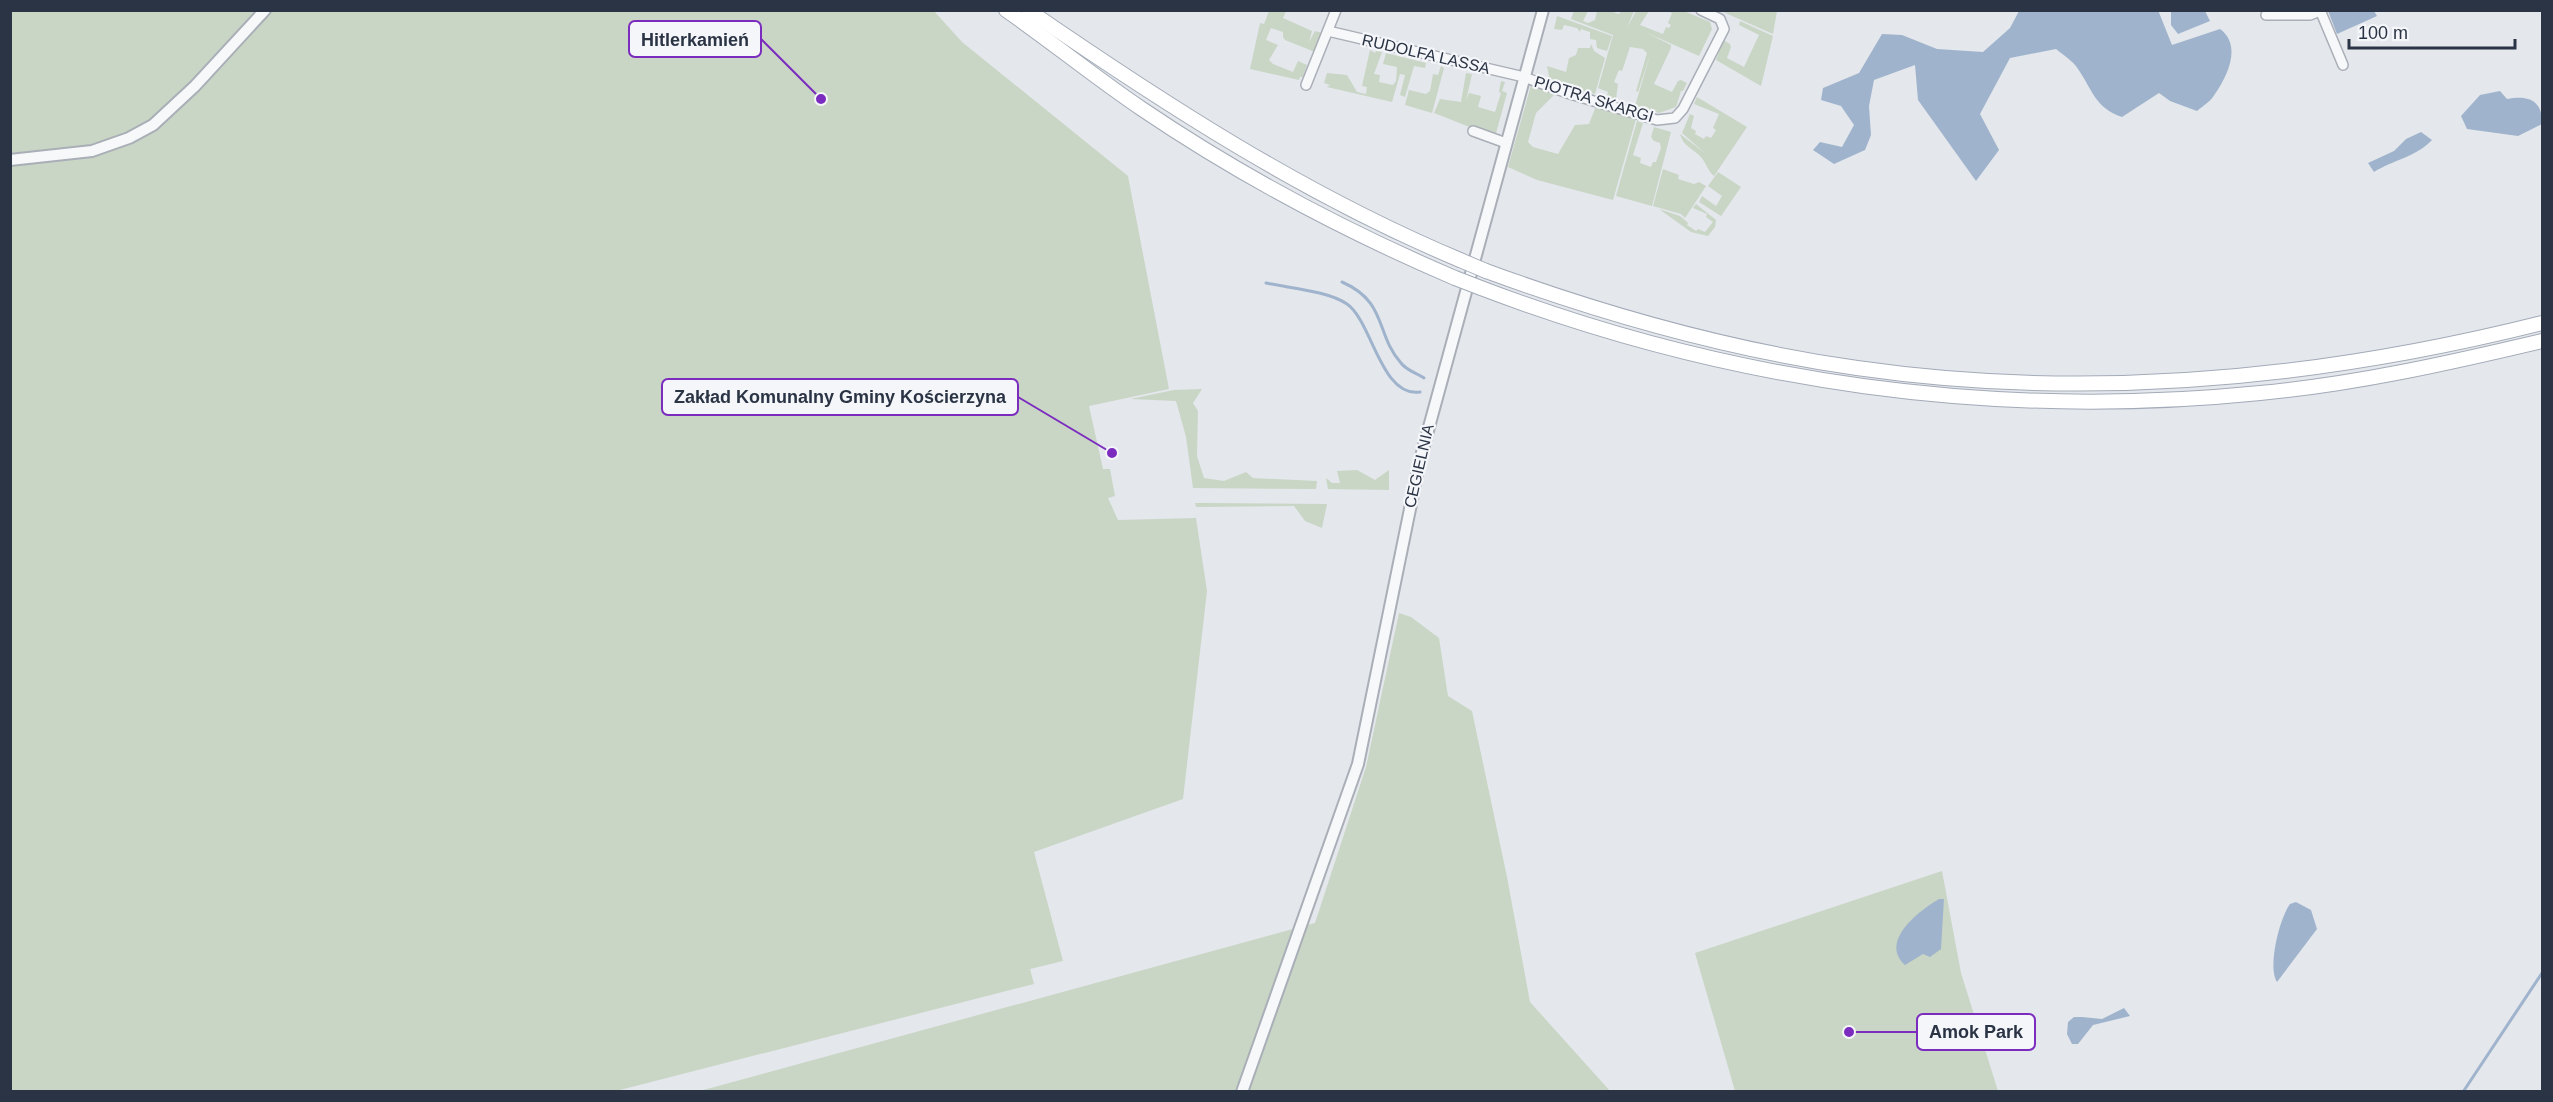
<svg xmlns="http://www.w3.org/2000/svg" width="2553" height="1102" viewBox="0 0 2553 1102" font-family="Arial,sans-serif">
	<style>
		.green { fill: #c9d6c5 }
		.water { fill: #9fb4cc }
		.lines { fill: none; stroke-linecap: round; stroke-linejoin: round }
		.stream { stroke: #9fb4cc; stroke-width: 3 }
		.minor-casing { stroke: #a9aeb7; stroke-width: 12 }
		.tertiary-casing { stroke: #a9aeb7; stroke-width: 14 }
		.primary-casing { stroke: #a3abb8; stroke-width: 16 }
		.minor { stroke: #f7f8fa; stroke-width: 9 }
		.tertiary { stroke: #f7f8fa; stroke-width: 10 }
		.primary { stroke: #fff; stroke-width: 14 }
		.primary-bridge-casing { stroke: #a3abb8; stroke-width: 16; stroke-linecap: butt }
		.primary-bridge { stroke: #fff; stroke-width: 14 }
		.labels { text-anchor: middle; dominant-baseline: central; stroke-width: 4.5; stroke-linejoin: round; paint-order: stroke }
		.street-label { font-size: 16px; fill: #2b3445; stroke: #f4f6f9 }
		.leader { fill: none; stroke: #7b2cbf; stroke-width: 2 }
		.callout-dot { fill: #7b2cbf; stroke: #f4f6f9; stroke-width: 2 }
		.callout { fill: #f4f6f9; stroke: #7b2cbf; stroke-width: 2 }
		.callout-label { font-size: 18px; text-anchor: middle; font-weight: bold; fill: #2b3445 }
	</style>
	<rect width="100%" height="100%" fill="#e4e7ec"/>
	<g class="green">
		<path d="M10 11H934L962 42 1128 176 1169 389 1089 406 1103 469H1110L1115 496 1108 498 1118 520 1196 518 1207 591 1183 799 1034 852 1063 961 1030 969 1034 984 616 1091H11Z"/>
		<path d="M1269 11H1286L1283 18 1312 31 1309 42 1315 31 1323 33 1315 52 1285 40 1283 37V32L1271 28 1266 40 1278 45 1269 60 1273 64 1293 72 1298 61 1307 65 1303 77H1300L1299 80 1250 69 1260 23 1264 24Z"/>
		<path d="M1574 11H1588L1583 21 1588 23 1595 20 1597 11H1611L1618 14 1623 11H1634L1627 28 1636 11H1649L1640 25 1663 34 1666 27 1669 28 1671 25 1668 23 1672 13 1668 11H1684L1710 22 1712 29 1699 56 1645 32 1671 45V48L1654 84 1672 92 1678 81 1681 80 1687 83 1683 91H1681L1676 107 1659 113 1635 106 1651 52 1638 92 1636 91 1647 53 1643 49 1630 47 1622 71 1619 70 1614 82 1618 84 1616 99 1607 96 1608 92 1598 88 1613 35 1571 19Z"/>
		<path d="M1721 11H1777L1773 34Z"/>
		<path d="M1557 16 1612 36 1607 51 1597 48 1596 40 1590 39V32L1581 29 1580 32 1577 28 1564 25 1562 30 1554 29Z"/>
		<path d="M1740 21 1773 36 1761 86 1716 60 1723 40 1730 44 1731 47 1727 58 1744 67 1759 35 1739 25Z"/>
		<path d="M1591 44 1594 51 1605 58 1595 94 1550 81 1547 66 1566 72 1569 58 1576 55 1578 48H1590Z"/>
		<path d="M1370 50 1375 53 1376 51 1382 52 1374 74 1380 75 1379 82 1393 85 1396 81 1397 67 1383 64 1386 53 1426 63 1425 68 1414 66 1405 97 1400 95 1405 75 1400 74 1392 102 1327 87 1330 85 1324 83 1327 73 1347 75 1357 92 1366 94 1367 87 1362 86Z"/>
		<path d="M1441 66 1444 68 1432 113 1405 105 1409 90 1426 94 1430 91 1433 74 1438 75Z"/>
		<path d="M1466 73 1472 74 1466 101 1469 93 1481 96 1478 107 1495 112 1501 93 1499 92 1501 81 1505 82 1502 91 1507 93 1495 137 1434 113 1440 99 1461 102Z"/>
		<path d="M1531 85 1556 93 1536 113 1528 142 1533 147 1558 154 1575 125 1589 124 1596 106 1636 119 1613 200 1537 180 1508 167Z"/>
		<path d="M1697 97 1747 127 1714 176C1707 170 1706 162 1700 156 1692 148 1683 146 1680 134L1705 153 1682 133 1690 114 1694 116 1691 128 1696 131 1695 134 1704 139 1706 136 1711 138 1716 130 1713 128 1719 114 1694 104Z"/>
		<path d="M1637 121 1643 123 1633 155 1641 158 1640 163 1651 167 1653 162H1656L1661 148 1660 143 1654 141 1651 137 1654 127 1671 132 1652 206 1616 196Z"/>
		<path d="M1663 169 1679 175 1678 179 1694 184 1699 182 1706 186 1685 218 1681 214 1653 206Z"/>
		<path d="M1718 172 1741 187 1721 216 1699 202 1702 196 1716 206 1722 196 1708 186Z"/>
		<path d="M1696 204 1716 220 1715 227 1708 236 1691 232 1659 209 1680 216 1688 223 1687 225 1696 231 1698 229 1705 232 1713 222 1706 217 1707 214 1693 208Z"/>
		<path d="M1202 389 1193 403 1198 411 1197 456 1204 478 1224 481 1246 472 1253 478 1317 481 1316 489 1193 488 1186 437 1176 401 1130 399 1174 390Z"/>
		<path d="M1357 470 1375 480 1389 470V490L1328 489 1326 478 1332 483H1340L1337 471Z"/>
		<path d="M1195 503H1203L1327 504 1322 528 1305 521 1294 506 1196 507Z"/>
		<path d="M1399 613 1411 617 1439 638 1448 696 1472 711 1507 877 1530 1002 1610 1091 696 1092 1315 923 1366 767Z"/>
		<path d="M1942 871 1961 973 1998 1091H1735L1695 953Z"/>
	</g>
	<g class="water">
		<path d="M2158 10 2172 45 2220 29C2242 45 2228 75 2215 94 2211 101 2203 106 2197 111L2170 101 2159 93 2122 117C2095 108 2092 89 2078 69 2073 61 2063 55 2056 49L2010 58 1980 114 1999 150 1976 181 1918 100 1915 65 1874 80 1869 106 1871 135 1865 150 1834 164 1813 150 1820 142 1842 147 1854 125 1841 106 1821 100 1823 88 1859 73 1882 34 1902 35 1937 49 1983 52 2010 28 2019 11Z"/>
		<path d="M2173 11H2205L2210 21 2178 34 2171 25V12Z"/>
		<path d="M2328 11H2374L2377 16 2337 34Z"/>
		<path d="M2500 91 2507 99C2528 95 2543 100 2542 124L2518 136 2467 129 2461 116 2480 95Z"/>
		<path d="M2421 132 2432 140C2416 157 2393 160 2374 172L2368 163 2394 151 2406 139Z"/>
		<path d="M1939 899H1944L1941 949 1930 957 1923 954 1905 965C1879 941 1919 911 1939 899Z"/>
		<path d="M2296 902 2311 910 2317 929 2277 982C2267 967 2280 917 2290 904Z"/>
		<path d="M2124 1008 2130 1016 2093 1025 2078 1044H2072L2067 1034 2068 1022 2074 1017H2082L2102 1019Z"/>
	</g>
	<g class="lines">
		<g class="stream">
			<path d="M1342 282C1388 302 1375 334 1401 363 1407 371 1417 373 1424 378"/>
			<path d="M1266 283C1289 288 1328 291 1347 304 1372 321 1381 398 1420 392"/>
			<path d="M2463 1092 2542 973"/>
		</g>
		<g class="minor-casing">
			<g id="minor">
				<path d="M2320 10 2343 65"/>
				<path d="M2266 15H2310L2320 11"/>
				<path d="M1328 31 1524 77 1567 93 1657 120 1675 118 1683 109 1724 29 1720 19 1701 10"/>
				<path d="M1306 85 1336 10"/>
				<path d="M1473 131 1506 143"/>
			</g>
		</g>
		<g class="tertiary-casing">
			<g id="tertiary">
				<path d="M10 160 92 151 129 138 153 125 195 86 265 10"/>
				<path d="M1242 1092 1358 764 1420 460 1543 10"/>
			</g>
		</g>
		<g class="primary-casing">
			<g id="primary">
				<path d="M1006 10C1052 42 1096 78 1142 109 1241 176 1345 231 1455 278"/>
				<path d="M1028 10C1166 105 1305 195 1460 260"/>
				<path d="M1486 271C1606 315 1730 350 1857 368 2086 401 2319 379 2542 323"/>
				<path d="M1481 288C1730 383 1995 420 2260 393 2356 384 2449 363 2542 341"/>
			</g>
		</g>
		<use href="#minor" class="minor"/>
		<use href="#tertiary" class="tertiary"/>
		<use href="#primary" class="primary"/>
		<g class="primary-bridge-casing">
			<g id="primary-bridge">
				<path d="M1460 260 1486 271"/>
				<path d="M1455 278 1481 288"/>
			</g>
		</g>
		<use href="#primary-bridge" class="primary-bridge"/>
	</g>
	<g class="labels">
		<g class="street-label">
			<text transform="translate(1426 54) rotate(13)">RUDOLFA LASSA</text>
			<text transform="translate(1594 99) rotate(17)">PIOTRA SKARGI</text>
			<text transform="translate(1419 466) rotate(-77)">CEGIELNIA</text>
		</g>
	</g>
	<path class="leader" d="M821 99L761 39M1112 453L1018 397M1849 1032L1917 1032"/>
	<g class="callout-dot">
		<circle cx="821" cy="99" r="6"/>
		<circle cx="1112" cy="453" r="6"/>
		<circle cx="1849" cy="1032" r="6"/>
	</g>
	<g class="callout">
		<rect x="629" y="21" width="132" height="36" rx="6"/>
		<rect x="662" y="379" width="356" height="36" rx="6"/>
		<rect x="1917" y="1014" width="118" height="36" rx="6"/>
	</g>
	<g class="callout-label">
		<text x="695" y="46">Hitlerkamień</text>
		<text x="840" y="403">Zakład Komunalny Gminy Kościerzyna</text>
		<text x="1976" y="1038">Amok Park</text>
	</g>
	<rect width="2553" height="1102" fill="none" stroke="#2b3445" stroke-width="24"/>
	<path d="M2349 39v9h166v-9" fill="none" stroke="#2b3445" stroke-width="3"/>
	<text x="2358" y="39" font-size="18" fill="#2b3445" stroke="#f4f6f9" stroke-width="4.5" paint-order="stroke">100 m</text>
</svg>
